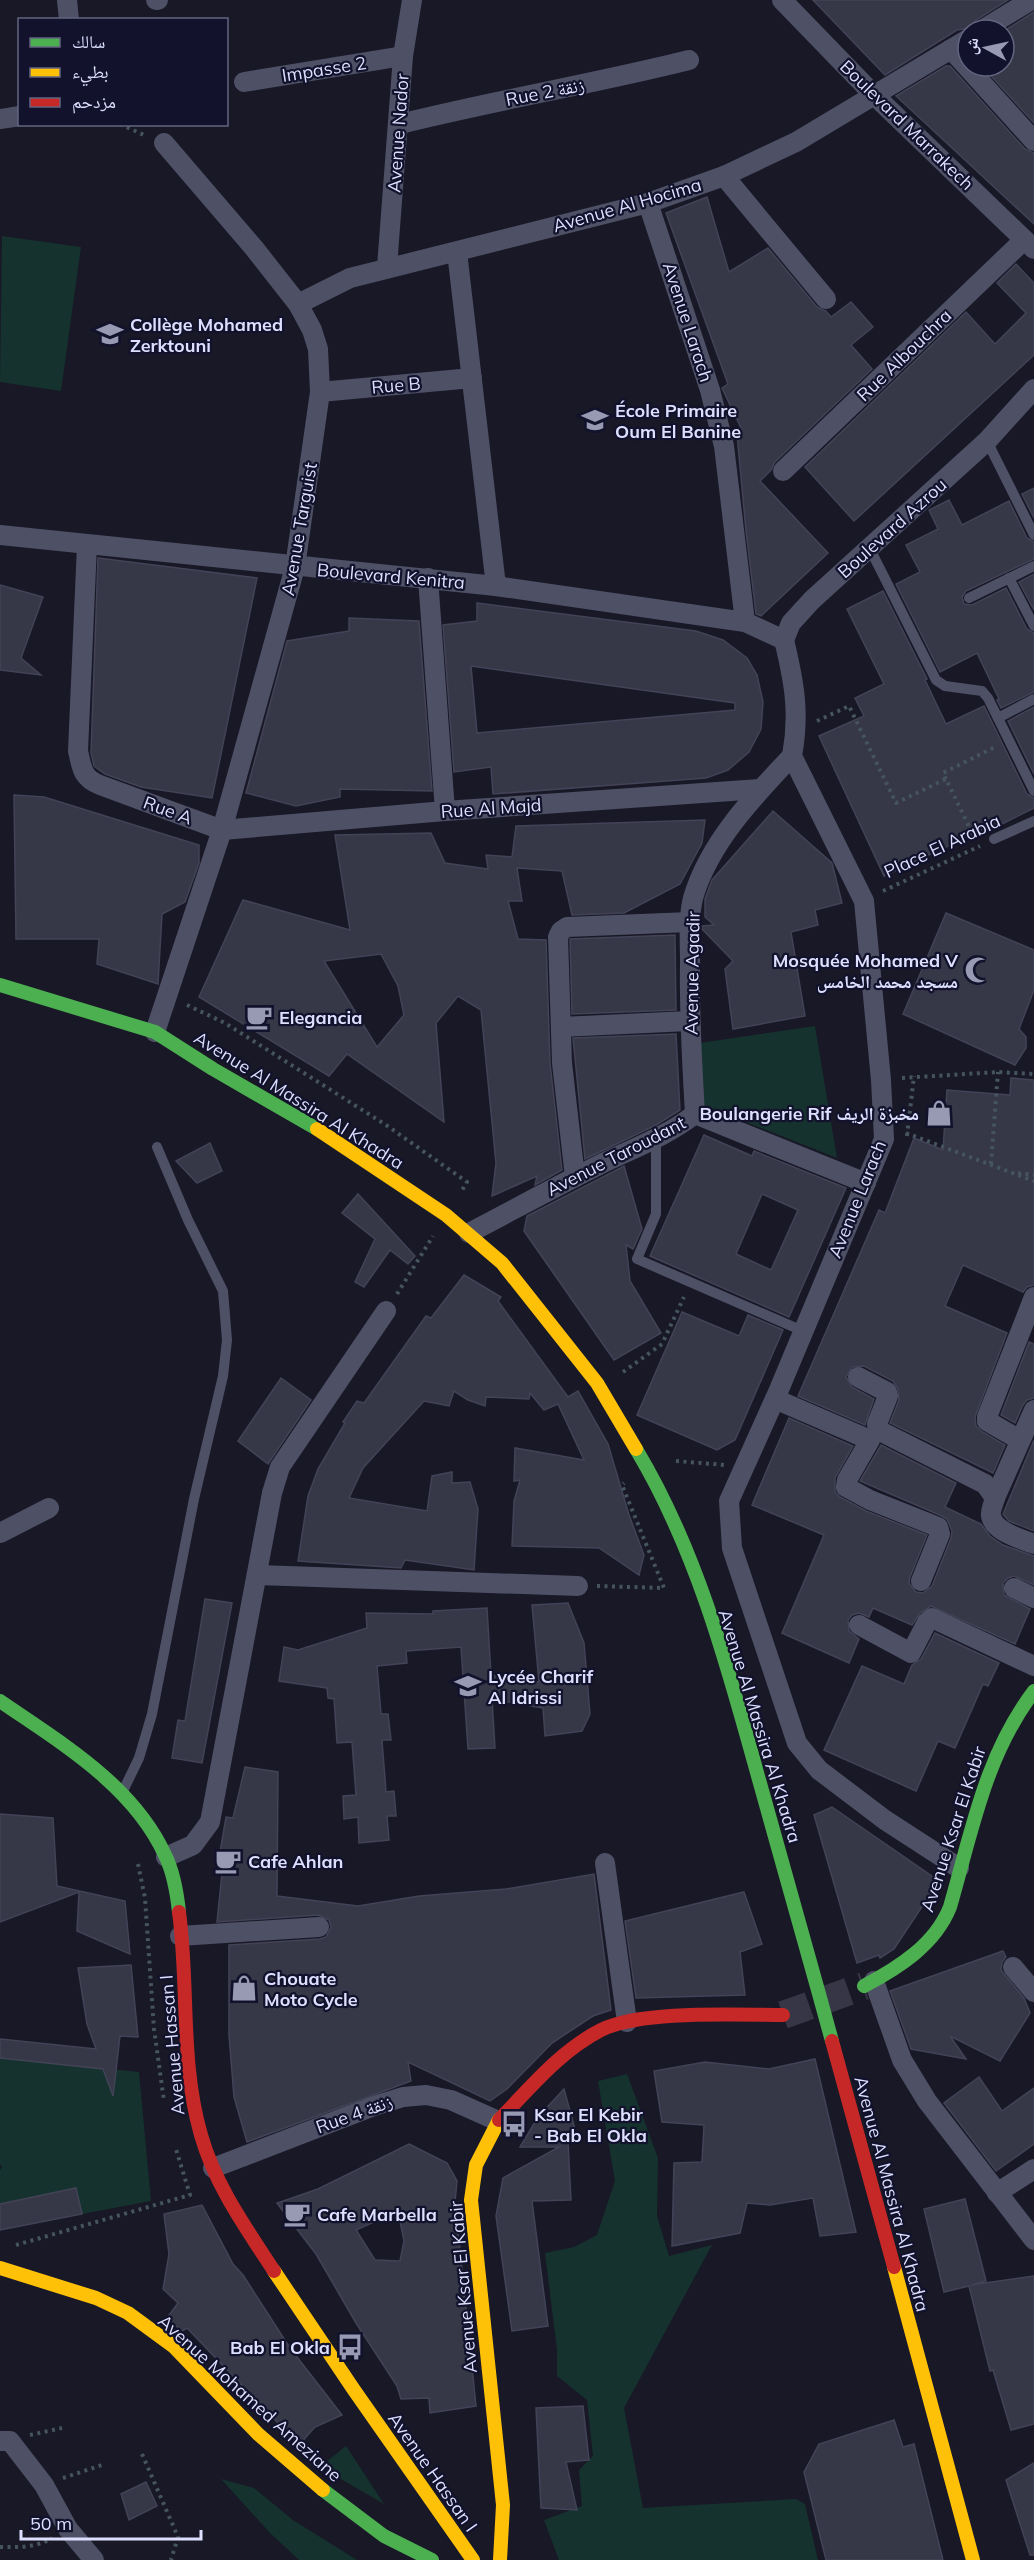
<svg xmlns="http://www.w3.org/2000/svg" width="1034" height="2560" viewBox="0 0 1034 2560" font-family="Mulish,'Noto Naskh Arabic',sans-serif">
	<style>
		.green { fill: #15322e }
		.building { fill: #363747; stroke: #434358; stroke-width: 1.5; fill-rule: evenodd }
		.lines { fill: none; stroke-linecap: round; stroke-linejoin: round }
		.secondary-tunnel { stroke: #363647; stroke-width: 28; stroke-dasharray: 28 14; stroke-linecap: butt }
		.path { stroke: #46545f; stroke-width: 4; stroke-dasharray: 3 4.5; stroke-linecap: butt }
		.lane { stroke: #4e5066; stroke-width: 10 }
		.street { stroke: #4e5066; stroke-width: 20 }
		.fast { stroke: #4caf50; stroke-width: 14 }
		.slow { stroke: #ffc107; stroke-width: 14 }
		.jam { stroke: #c62828; stroke-width: 14 }
		.labels { text-anchor: middle; dominant-baseline: central; stroke-width: 4.5; stroke-linejoin: round; paint-order: stroke }
		.street-label { font-size: 18px; fill: #dddfff; stroke: #12122c }
		.poi-label { font-size: 18px; font-weight: bold; fill: #dddfff; stroke: #12122c; text-anchor: start }
	</style>
	<rect width="100%" height="100%" fill="#181826"/>
	<g class="green">
		<path d="M2 236 81 247 61 391 0 382Z"/>
		<path d="M815 1026 837 1158 703 1105 700 1043Z"/>
		<path d="M0 2058 139 2072 151 2201 82 2214 76 2188 0 2204V2170L2 2167 0 2164Z"/>
		<path d="M627 2074 658 2158 657 2216 669 2256 712 2245 624 2408 643 2508 796 2499 805 2504 818 2560H559L544 2520 582 2506 579 2470 593 2456 587 2400 557 2376V2350L545 2253 574 2247 597 2235 615 2181 598 2081Z"/>
		<path d="M346 2446 384 2504 320 2467Z"/>
		<path d="M221 2479 254 2488 293 2520 357 2560H299L270 2533Z"/>
	</g>
	<g class="building">
		<path d="M813 0H1008L976 20 971 28 957 30 885 75Z"/>
		<path d="M1034 12V123L982 66H1004V31Z"/>
		<path d="M946 66H950L1025 149 1034 153V224L896 96Z"/>
		<path d="M707 197 729 272 768 248 817 307 826 311 831 317 851 302 873 327 851 345 872 369 775 462 771 470 760 481 828 553 761 616 756 614 746 531 737 434 742 430 722 388 728 384 666 213Z"/>
		<path d="M1016 264 1034 283V355L854 521 805 467 966 312 995 344 1026 313 997 283Z"/>
		<path d="M1034 488V518L1022 494Z"/>
		<path d="M949 500 962 525 1009 501 1027 538 1034 542V559L966 591 962 597 964 604 972 605 1006 588 1027 629 1034 633V692L1001 708 997 700 999 699 977 653 940 672 896 584 920 572 906 545 938 529 929 510Z"/>
		<path d="M98 558 257 578 212 798 141 787 105 774 94 766 91 753Z"/>
		<path d="M1034 574V610L1019 582Z"/>
		<path d="M0 585 43 597 21 658 41 675 0 670Z"/>
		<path d="M883 591 927 679 925 680 946 724 984 706 1027 794 1034 798V808L982 834 980 831 884 876 819 736 864 716 855 698 884 684 847 609Z"/>
		<path d="M477 603 696 631 723 640 747 658 757 675 763 702 761 729 749 752 728 770 706 778 493 794 491 767 454 772 443 625 477 621ZM471 666 735 703V710L477 733Z"/>
		<path d="M349 618 419 621 432 791 340 789V797L296 806 246 793 287 641 349 631Z"/>
		<path d="M1034 707V774L1008 721Z"/>
		<path d="M14 795 44 797 199 845V863L185 902 162 914 158 984 97 964 99 939H16Z"/>
		<path d="M773 811 832 863 842 903 815 910 818 925 791 932 805 1016 733 1029 725 969 733 961 702 929V926L714 925 705 917V899L712 880Z"/>
		<path d="M705 820 702 843 680 884 624 913 572 915 562 871 517 868 522 901H508L518 939 546 940 550 1063 562 1170 535 1185 537 1176 492 1196 496 1163 481 1010 458 996 436 1023 444 1122 347 1054 329 1076 199 997 243 900 350 930 335 835 431 833 445 863 488 869 486 855 512 857 516 826ZM381 954 398 986 404 1015 377 1047 324 961Z"/>
		<path d="M946 913 1034 950V990L1019 1029 1026 1037V1048L1015 1065 903 1014Z"/>
		<path d="M675 935 676 1010 572 1014 570 939Z"/>
		<path d="M676 1034 680 1110 656 1125 585 1159 573 1038Z"/>
		<path d="M1011 1078 1034 1080V1285L1027 1287 1023 1292 963 1265 945 1306 1007 1333 975 1417 976 1426 981 1431 1005 1445 993 1473 890 1423 899 1400 898 1389 893 1381 864 1366 852 1367 846 1377 852 1387 874 1399 865 1425 798 1396 879 1210 885 1213 914 1138 943 1150 947 1090 1010 1095Z"/>
		<path d="M704 1135 752 1156 754 1151 846 1188 789 1317 650 1256ZM762 1194 798 1210 771 1270 736 1254Z"/>
		<path d="M210 1143 222 1171 197 1183 176 1161Z"/>
		<path d="M624 1166 642 1229 633 1249 626 1245 630 1281 661 1333 614 1360 524 1231 527 1216Z"/>
		<path d="M358 1194 415 1256 408 1264 390 1250 364 1287 355 1282 375 1239 342 1213Z"/>
		<path d="M464 1275 501 1297 498 1301 568 1397 578 1391 608 1444 629 1515 644 1555 639 1575 599 1548 512 1546 514 1501 520 1480 514 1481 515 1448 584 1460 558 1404 544 1410 530 1393 529 1399 486 1397 485 1406 468 1400 454 1391 449 1406 424 1401 363 1468 349 1498 427 1511 432 1476 452 1472V1483L470 1482 478 1509 474 1570 405 1560 401 1568 298 1561 308 1496 318 1469 345 1423 343 1422 357 1401 364 1403 426 1316 431 1318Z"/>
		<path d="M682 1312 739 1336 748 1315 783 1330 735 1440 717 1450 637 1415Z"/>
		<path d="M1029 1342 1034 1344V1398L1027 1400 1023 1405 1015 1423 1001 1415Z"/>
		<path d="M281 1378 311 1400 268 1464 238 1441Z"/>
		<path d="M789 1418 853 1446 835 1478V1492L840 1497 866 1511 927 1535 910 1577 909 1583 916 1592 923 1593 932 1586 951 1538 952 1531 947 1519 942 1516 860 1481 881 1445 956 1483 945 1507 981 1524 990 1536 1003 1545 1034 1556V1585L1014 1576 1008 1578 1003 1583 1004 1595 1030 1609 1015 1644 931 1606 920 1613 912 1625 873 1608 869 1617 859 1613 852 1615 848 1620 849 1631 859 1639 849 1663 782 1633 824 1535 752 1505Z"/>
		<path d="M1034 1440V1531L1009 1521 1003 1514Z"/>
		<path d="M205 1599 232 1603 202 1763 172 1758 178 1720 185 1721Z"/>
		<path d="M568 1603 584 1643 590 1714 582 1731 545 1736 543 1708 492 1699 495 1748 468 1749 461 1647 406 1651 407 1663 377 1666 381 1714H388L391 1740H382L386 1792 394 1791 396 1816H387L389 1840 359 1843 358 1817 344 1819 343 1796 356 1795 352 1742 337 1743 334 1699 328 1698 327 1688 279 1681 284 1647 298 1650 367 1628 366 1613 433 1614V1611L487 1608 491 1675 539 1682 532 1605Z"/>
		<path d="M935 1633 999 1663 988 1686 983 1684 955 1748 938 1741 916 1791 824 1750 862 1666 904 1684 912 1665 921 1659Z"/>
		<path d="M245 1767 278 1772 277 1896 358 1906 419 1896 506 1889 594 1874 611 2010 593 2016 552 2043 507 2089 490 2101 408 2062 411 2081 247 2142 234 2097 229 2035V1945L320 1939 326 1937 331 1927 329 1920 318 1915 217 1922 223 1864H218L226 1817 233 1818Z"/>
		<path d="M832 1807 939 1881 894 1949 880 1958 879 1955 857 1963 814 1815Z"/>
		<path d="M0 1814 53 1818 57 1886 125 1901 130 1954 77 1931 79 1892 0 1922Z"/>
		<path d="M744 1892 762 1944 740 1952 745 1995 636 1998 625 1921Z"/>
		<path d="M1003 1951 1006 1957 1002 1962 1001 1970 1024 1998 1030 2013 1000 2061 950 2036 966 2059 911 2049 890 1991Z"/>
		<path d="M131 1965 138 2037 120 2036 113 2096 103 2069 0 2058V2039L96 2049 87 2024 78 1968Z"/>
		<path d="M815 2059 856 2232 820 2236 813 2198 770 2205 747 2203 740 2233 672 2246 674 2163 702 2162 704 2125 662 2122 654 2071 705 2062 769 2069Z"/>
		<path d="M979 2077 1002 2111 1034 2088V2144L996 2171 944 2103Z"/>
		<path d="M564 2089 578 2140 568 2142 571 2200 532 2201 548 2326 512 2331 496 2216 503 2178 559 2147H520L538 2117Z"/>
		<path d="M409 2144 447 2163 457 2181 455 2202 476 2406 430 2413 429 2398 401 2399 397 2386 356 2323 316 2254 277 2203 318 2189ZM398 2211 404 2241 400 2261 375 2260 356 2230Z"/>
		<path d="M76 2188 82 2214 0 2230V2204Z"/>
		<path d="M965 2199 986 2281 971 2285 1034 2276V2424L1011 2430 993 2370 990 2371 969 2286 944 2292 924 2209Z"/>
		<path d="M202 2205 233 2264 243 2275 290 2348 342 2415 315 2427 299 2445 187 2328 182 2331 167 2318 178 2303 163 2289 169 2254 164 2214Z"/>
		<path d="M583 2406 589 2460 566 2462 577 2510 541 2508 536 2408Z"/>
		<path d="M894 2420 903 2447 914 2444 943 2560H826L804 2472 819 2444Z"/>
		<path d="M1034 2463V2555H1030L1006 2480Z"/>
		<path d="M146 2482 157 2506 129 2520 121 2494Z"/>
	</g>
	<g class="lines">
		<path class="secondary-tunnel" d="M783 2015 864 1986"/>
		<g class="path">
			<path d="M120 124 146 136"/>
			<path d="M817 721 849 706 896 803 946 779 977 843"/>
			<path d="M946 779 943 773 995 747"/>
			<path d="M883 891 980 846"/>
			<path d="M187 1005 225 1023 386 1125 467 1182 461 1192"/>
			<path d="M902 1078 998 1072 1034 1074"/>
			<path d="M906 1133 1034 1181"/>
			<path d="M907 1136 914 1076"/>
			<path d="M991 1164 998 1072"/>
			<path d="M1018 1173 1034 1175"/>
			<path d="M397 1294 433 1236"/>
			<path d="M623 1372 662 1344 684 1297"/>
			<path d="M676 1461 724 1465"/>
			<path d="M597 1586 664 1588 622 1485 624 1483"/>
			<path d="M138 1864 145 1898 154 2029 164 2101"/>
			<path d="M16 2245 190 2195 175 2146"/>
			<path d="M30 2435 62 2428"/>
			<path d="M142 2454 178 2537 171 2560"/>
			<path d="M63 2478 102 2465"/>
			<path d="M0 2547C18 2547 36 2548 52 2538"/>
		</g>
		<g class="lane">
			<path d="M987 441 1034 535"/>
			<path d="M870 549 936 680 945 686 982 691 988 698 1034 791"/>
			<path d="M1009 578 1034 626"/>
			<path d="M969 598 1034 566"/>
			<path d="M998 718 1034 699"/>
			<path d="M994 839 1034 821"/>
			<path d="M656 1139V1214L637 1259 803 1331"/>
			<path d="M122 1793 139 1758 152 1714 194 1499 223 1376 227 1340 223 1291 188 1220 157 1147"/>
		</g>
		<g class="street">
			<path d="M67 0 69 20"/>
			<path d="M156 0H158"/>
			<path d="M782 0 873 94 1034 249"/>
			<path d="M982 30 1031 0"/>
			<path d="M951 49 1034 141"/>
			<path d="M244 82 403 56"/>
			<path d="M0 119 20 116"/>
			<path d="M400 124C496 100 593 84 689 60"/>
			<path d="M724 176 826 299"/>
			<path d="M648 203 710 390 724 446 745 622"/>
			<path d="M457 252 496 586"/>
			<path d="M387 267 403 56 412 0"/>
			<path d="M298 304 350 278 648 203 724 176 796 142 968 39"/>
			<path d="M320 392 472 378"/>
			<path d="M783 471 1024 240"/>
			<path d="M0 535 496 586 745 622 784 640 791 623 812 600 987 441 1034 389"/>
			<path d="M87 545 78 751C82 768 82 778 100 785L222 830 445 811 760 789"/>
			<path d="M428 578 445 811"/>
			<path d="M784 640C794 681 800 713 792 756L864 901 881 1080 884 1139 778 1392 729 1501 732 1548 797 1743 819 1770 885 1820 959 1868"/>
			<path d="M561 1027 689 1021"/>
			<path d="M155 1032 222 830 295 567 320 392 318 349 312 330 298 304 254 248 164 143"/>
			<path d="M695 1114C692 1063 689 1013 690 962 690 942 688 918 693 898 709 843 753 797 792 756"/>
			<path d="M575 1177 562 1063 558 937 561 931 567 927 690 922"/>
			<path d="M469 1233C513 1210 557 1186 601 1164 634 1148 667 1136 695 1114L866 1183"/>
			<path d="M858 1377 887 1392 888 1396 877 1424 878 1430 985 1484 995 1498C994 1503 990 1510 991 1516 994 1532 1021 1539 1034 1544"/>
			<path d="M775 1399 870 1440 847 1480 846 1487 870 1500 938 1527 940 1534 921 1581"/>
			<path d="M1020 1440 987 1421V1417L1034 1297"/>
			<path d="M995 1498 1034 1410"/>
			<path d="M0 1533 49 1508"/>
			<path d="M258 1575 578 1586"/>
			<path d="M1014 1588 1034 1598"/>
			<path d="M859 1625 911 1653 927 1622 932 1618 1034 1666"/>
			<path d="M166 1857 193 1845 210 1822 272 1493 280 1467 386 1311"/>
			<path d="M605 1863 627 2022"/>
			<path d="M180 1936 319 1927"/>
			<path d="M1013 1967 1034 1992"/>
			<path d="M874 1981 902 2060 927 2101 1034 2240"/>
			<path d="M213 2168 374 2106 403 2097 426 2095 451 2100 498 2121"/>
			<path d="M997 2193 1034 2169"/>
			<path d="M0 2441H10L44 2485 68 2529 94 2560"/>
		</g>
		<g class="fast">
			<path d="M0 985 155 1032 213 1069 317 1129"/>
			<path d="M636 1449C695 1547 726 1660 756 1769 781 1859 807 1950 832 2041"/>
			<path d="M0 1701C61 1743 133 1785 165 1855 174 1873 177 1893 179 1912"/>
			<path d="M864 1986C898 1968 935 1945 950 1907 972 1831 985 1756 1034 1691"/>
			<path d="M323 2490 384 2536 432 2560"/>
		</g>
		<g class="slow">
			<path d="M317 1129 446 1215 502 1263 597 1383 636 1449"/>
			<path d="M499 2120 476 2165 471 2200 503 2505 500 2560"/>
			<path d="M894 2267 973 2560"/>
			<path d="M0 2268 96 2298 128 2313 173 2346 258 2434 323 2490"/>
			<path d="M274 2271 354 2390 473 2560"/>
		</g>
		<g class="jam">
			<path d="M179 1912C189 1986 180 2063 201 2135 215 2185 246 2228 274 2271"/>
			<path d="M832 2041 894 2267"/>
			<path d="M499 2120C530 2088 560 2051 601 2030 641 2010 736 2015 783 2015"/>
		</g>
	</g>
	<defs>
		<g id="school-bare" transform="scale(2.07)"><path d="M0-5L7-2L0 1L-7-2ZM-4 1L0 2.5L4 1V4Q0 6-4 4Z" fill="#9899b3" stroke="#12122c" stroke-width="2.5" paint-order="stroke"/></g>
		<g id="mosque-bare" transform="scale(2.07)"><path d="M3.5-4.9A6 6 0 1 0 3.5 4.9A5 5 0 1 1 3.5-4.9Z" fill="#9899b3" stroke="#12122c" stroke-width="2.5" paint-order="stroke"/></g>
		<g id="cafe-bare" transform="scale(2.07)"><path d="M-5.5-4.5H6V0H3Q3 3.5 0 3.5H-2.5Q-5.5 3.5-5.5 0ZM3-3.2v2h1.7v-2ZM-6 4.5H4V6H-6Z" fill="#9899b3" stroke="#12122c" stroke-width="2.5" paint-order="stroke"/></g>
		<g id="shop-bare" transform="scale(2.07)"><path d="M-5-2.5h2.3a2.7 3.5 0 0 1 5.4 0H5L5.5 6h-11ZM-1.5-2.5h3a1.5 2.3 0 0 0-3 0Z" fill="#9899b3" stroke="#12122c" stroke-width="2.5" paint-order="stroke"/></g>
		<g id="bus-bare" transform="scale(2.07)"><path d="M-5-6H5V4H4V6H2V4H-2V6H-4V4H-5ZM-3.5-4V0h7V-4ZM-3.5 1.2v1.5H-2V1.2ZM2 1.2v1.5H3.5V1.2Z" fill="#9899b3" stroke="#12122c" stroke-width="2.5" paint-order="stroke"/></g>
	</defs>
	<g fill-rule="evenodd">
		<use href="#school-bare" x="110" y="334"/>
		<use href="#school-bare" x="595" y="420"/>
		<use href="#mosque-bare" x="978" y="970"/>
		<use href="#cafe-bare" x="259" y="1017"/>
		<use href="#shop-bare" x="939" y="1113"/>
		<use href="#school-bare" x="468" y="1686"/>
		<use href="#cafe-bare" x="228" y="1861"/>
		<use href="#shop-bare" x="244" y="1988"/>
		<use href="#bus-bare" x="514" y="2124"/>
		<use href="#cafe-bare" x="297" y="2214"/>
		<use href="#bus-bare" x="350" y="2347"/>
	</g>
	<g class="labels">
		<g class="street-label">
			<text transform="translate(324 69) rotate(-9)">Impasse 2</text>
			<text transform="translate(545 92) rotate(-11)">Rue 2 زنقة</text>
			<text transform="translate(907 125) rotate(44)">Boulevard Marrakech</text>
			<text transform="translate(398 133) rotate(-86)">Avenue Nador</text>
			<text transform="translate(627 205) rotate(-16)">Avenue Al Hocima</text>
			<text transform="translate(688 322) rotate(72)">Avenue Larach</text>
			<text transform="translate(904 355) rotate(-44)">Rue Albouchra</text>
			<text transform="translate(396 385) rotate(-5)">Rue B</text>
			<text transform="translate(892 528) rotate(-42)">Boulevard Azrou</text>
			<text transform="translate(299 529) rotate(-80)">Avenue Targuist</text>
			<text transform="translate(391 576) rotate(5)">Boulevard Kenitra</text>
			<text transform="translate(491 808) rotate(-4)">Rue Al Majd</text>
			<text transform="translate(168 810) rotate(20)">Rue A</text>
			<text transform="translate(942 846) rotate(-25)">Place El Arabia</text>
			<text transform="translate(692 973) rotate(-89)">Avenue Agadir</text>
			<text transform="translate(299 1100) rotate(32)">Avenue Al Massira Al Khadra</text>
			<text transform="translate(616 1156) rotate(-27)">Avenue Taroudant</text>
			<text transform="translate(857 1199) rotate(-68)">Avenue Larach</text>
			<text transform="translate(760 1726) rotate(73)">Avenue Al Massira Al Khadra</text>
			<text transform="translate(953 1829) rotate(-72)">Avenue Ksar El Kabir</text>
			<text transform="translate(172 2045) rotate(-95)">Avenue Hassan I</text>
			<text transform="translate(354 2114) rotate(-20)">Rue 4 زنقة</text>
			<text transform="translate(892 2194) rotate(75)">Avenue Al Massira Al Khadra</text>
			<text transform="translate(463 2287) rotate(-95)">Avenue Ksar El Kabir</text>
			<text transform="translate(250 2398) rotate(42)">Avenue Mohamed Ameziane</text>
			<text transform="translate(433 2472) rotate(55)">Avenue Hassan I</text>
		</g>
		<g class="poi-label">
			<text x="130" y="324">Collège Mohamed<tspan x="130" dy="21">Zerktouni</tspan></text>
			<text x="615" y="410">École Primaire<tspan x="615" dy="21">Oum El Banine</tspan></text>
			<text x="958" y="960" text-anchor="end">Mosquée Mohamed V<tspan x="958" dy="21">مسجد محمد الخامس</tspan></text>
			<text x="279" y="1017">Elegancia</text>
			<text x="919" y="1113" text-anchor="end">Boulangerie Rif مخبزة الريف</text>
			<text x="488" y="1676">Lycée Charif<tspan x="488" dy="21">Al Idrissi</tspan></text>
			<text x="248" y="1861">Cafe Ahlan</text>
			<text x="264" y="1978">Chouate<tspan x="264" dy="21">Moto Cycle</tspan></text>
			<text x="534" y="2114">Ksar El Kebir<tspan x="534" dy="21">- Bab El Okla</tspan></text>
			<text x="317" y="2214">Cafe Marbella</text>
			<text x="330" y="2347" text-anchor="end">Bab El Okla</text>
		</g>
	</g>
	<rect x="18" y="18" width="210" height="108" fill="#12122c" stroke="#636480" stroke-width="1.5"/>
	<rect x="30" y="38" width="30" height="9" fill="#4caf50" stroke="#636480" stroke-width="1.5"/>
	<text x="72" y="48" font-size="18" fill="#dddfff">سالك</text>
	<rect x="30" y="68" width="30" height="9" fill="#ffc107" stroke="#636480" stroke-width="1.5"/>
	<text x="72" y="78" font-size="18" fill="#dddfff">بطيء</text>
	<rect x="30" y="98" width="30" height="9" fill="#c62828" stroke="#636480" stroke-width="1.5"/>
	<text x="72" y="108" font-size="18" fill="#dddfff">مزدحم</text>
	<g transform="translate(986 48) rotate(278)"><circle r="28" fill="#12122c" stroke="#636480" stroke-width="1.5"/>
	<path d="M0-4.5L10 22L0 15L-10 22Z" fill="#9899b3"/>
	<text y="-9" font-size="16" font-weight="bold" text-anchor="middle" fill="#dddfff">ش</text>
	</g>
	<path d="M21 2530v9h180v-9" fill="none" stroke="#dddfff" stroke-width="3"/>
	<text x="30" y="2530" font-size="18" fill="#dddfff" stroke="#12122c" stroke-width="4.5" paint-order="stroke">50 m</text>
</svg>
